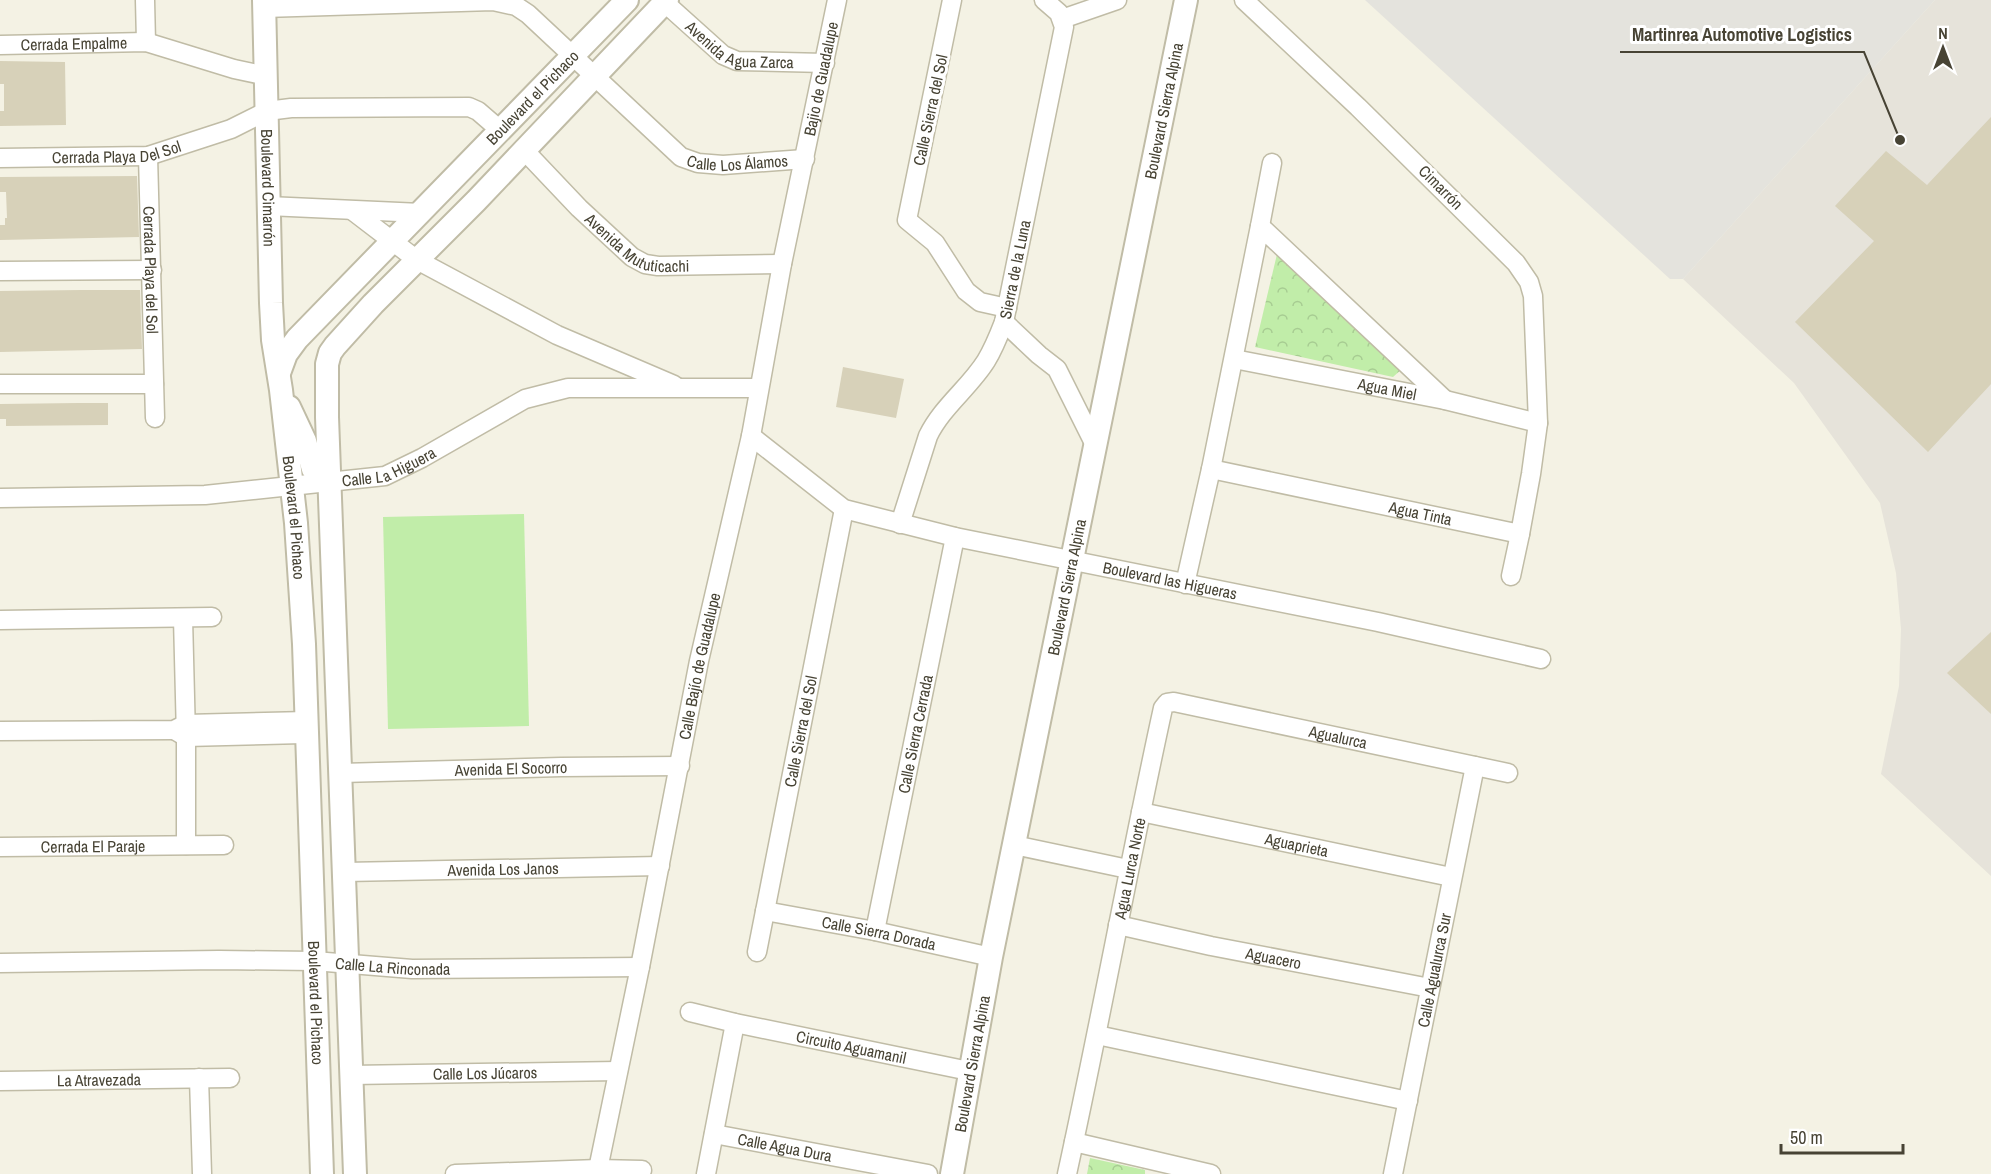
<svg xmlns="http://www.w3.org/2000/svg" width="1991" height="1174" viewBox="0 0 1991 1174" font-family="'Archivo Narrow',sans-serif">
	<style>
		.industrial { fill: #e6e3da }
		.grass { fill: #c1eda9 }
		.park { fill: url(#park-crowns) }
		.parking { fill: #e4e3dd }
		.building { fill: #d7d1b9 }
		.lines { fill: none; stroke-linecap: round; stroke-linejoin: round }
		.minor-casing { stroke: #c0bca6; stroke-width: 21 }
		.tertiary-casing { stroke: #c0bca6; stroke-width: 26 }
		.minor { stroke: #fff; stroke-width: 18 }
		.tertiary { stroke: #fff; stroke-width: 22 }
		.labels { text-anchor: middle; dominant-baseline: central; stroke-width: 6; stroke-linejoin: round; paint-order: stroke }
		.street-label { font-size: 16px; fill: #474334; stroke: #fff }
		.leader { fill: none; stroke: #474334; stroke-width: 2 }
		.callout-dot { fill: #474334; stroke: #fff; stroke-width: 2 }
		.callout-label { font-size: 18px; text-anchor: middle; font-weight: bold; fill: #474334; stroke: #fff; stroke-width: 6; stroke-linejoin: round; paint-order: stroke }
	</style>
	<defs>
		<pattern id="park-crowns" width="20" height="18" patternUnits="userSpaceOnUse" patternTransform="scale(1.5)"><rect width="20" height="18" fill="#c1eda9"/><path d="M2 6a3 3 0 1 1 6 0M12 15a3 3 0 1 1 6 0" fill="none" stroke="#a7cc92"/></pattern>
	</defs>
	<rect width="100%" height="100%" fill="#f4f2e4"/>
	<path class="industrial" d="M1935 0H1991V876L1881 774 1899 686 1901 629 1896 573 1880 503 1794 383 1683 279Z"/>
	<path class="grass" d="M524 514 529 726 388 729 383 517Z"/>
	<g class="park">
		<path d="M1278 250 1402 369 1393 377 1255 347Z"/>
		<path d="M1090 1158 1145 1170V1174H1087Z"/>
	</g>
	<path class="parking" d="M1365 0H1935L1683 279H1670Z"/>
	<g class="building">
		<path d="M0 61 65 62 66 125 0 126V111H4V84H0Z"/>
		<path d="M1991 117V384L1928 452 1795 322 1874 241 1835 206 1886 151 1927 185Z"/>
		<path d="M137 176 139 237 0 240V225H5V218H7L6 192H0V177Z"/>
		<path d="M81 290H140L142 349 0 352V291Z"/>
		<path d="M843 367 904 379 896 418 836 407Z"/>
		<path d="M78 403H108V425L6 426V419H0V404Z"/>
		<path d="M1991 632V714L1947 673Z"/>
	</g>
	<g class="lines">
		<g class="minor-casing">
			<g id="minor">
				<path d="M145 0 146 42"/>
				<path d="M952 0 907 220 935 243 966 291 980 302 1007 308"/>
				<path id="s1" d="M664 2 723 55 737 61 825 63"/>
				<path id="s2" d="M264 8 493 1 516 6 528 14 681 157 698 163 723 165 805 159"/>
				<path d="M1062 19 1117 0"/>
				<path id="s3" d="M0 45 146 42 234 69 267 76"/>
				<path id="s4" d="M523 149 579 208 632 257 645 264 658 266 782 264"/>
				<path id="s5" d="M148 156 155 418"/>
				<path id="s6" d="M0 158 148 156 231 129 267 111 291 108 469 107 478 111 500 130"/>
				<path d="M268 206 421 213"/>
				<path d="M353 211 417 260 557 335 674 385"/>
				<path d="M1260 226 1272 163"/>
				<path d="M0 271 152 270"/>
				<path d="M1004 322 1039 355 1057 369 1095 445"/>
				<path id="s7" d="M1234 359 1445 400 1538 423"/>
				<path d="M0 384H154"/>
				<path id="s8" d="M751 436 844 509 955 537 1378 622 1541 659"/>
				<path id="s9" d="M1211 469 1520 534 1531 474 1538 423 1533 296 1529 282 1516 263 1358 107 1244 0"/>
				<path id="s10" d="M0 498 205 495 385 476 422 458 525 399 568 388H759"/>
				<path id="s11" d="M900 524 928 436C942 407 969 388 986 361 994 348 999 335 1004 322L1064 27 1059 13 1044 0"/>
				<path d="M1511 576 1520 534"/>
				<path d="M1185 584 1211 469 1260 226 1445 400"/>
				<path d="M183 618 186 737V845"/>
				<path d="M0 620 212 617"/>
				<path d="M0 731 174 730 186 724 307 721"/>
				<path d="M176 731 186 737 303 734"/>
				<path id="s12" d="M341 773 561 767 680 766"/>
				<path id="s13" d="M1141 812 1451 877"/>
				<path d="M1014 845 1128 869"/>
				<path id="s14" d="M0 847 224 845"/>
				<path id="s15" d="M345 872 660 866"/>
				<path id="s16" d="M765 911 875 931 991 957"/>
				<path id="s17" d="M1118 925 1211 946 1430 988"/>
				<path id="s18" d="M875 931 955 537"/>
				<path id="s19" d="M757 952 844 509"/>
				<path id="s20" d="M0 963 219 960 314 961 412 969 640 967"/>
				<path id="s21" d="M690 1012 735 1023 969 1071"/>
				<path d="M1097 1035 1408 1101"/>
				<path id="s22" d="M351 1075 618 1071"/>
				<path d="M199 1078 202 1174"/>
				<path id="s23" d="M0 1081 230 1078"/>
				<path id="s24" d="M714 1134 928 1174"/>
				<path d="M1074 1142 1211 1174"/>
				<path d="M455 1174 598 1169 642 1170"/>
				<path id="s25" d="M597 1174 640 967 699 661 751 436 782 264 837 0"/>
				<path d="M706 1174 735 1023"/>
				<path id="s26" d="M1067 1174C1101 1019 1129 863 1163 708L1167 703 1174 702 1508 773"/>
				<path id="s27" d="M1393 1174 1475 766"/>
			</g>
		</g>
		<g class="tertiary-casing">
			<g id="tertiary">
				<path id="s28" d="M264 0 271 303 273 340 281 390 296 523 304 644 322 1174"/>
				<path id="s29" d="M279 373 286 354 297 339 627 0"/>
				<path d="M289 407 305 441 313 469 318 477 329 481"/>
				<path d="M355 1174 327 417V364L330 353 335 346 373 304 476 201 667 0"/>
				<path id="s30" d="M952 1174 991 957 1186 0"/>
			</g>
		</g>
		<use href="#minor" class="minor"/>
		<use href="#tertiary" class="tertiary"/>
	</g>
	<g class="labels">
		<g class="street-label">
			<text stroke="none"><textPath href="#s1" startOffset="92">Avenida Agua Zarca</textPath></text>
			<text stroke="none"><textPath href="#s3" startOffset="74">Cerrada Empalme</textPath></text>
			<text stroke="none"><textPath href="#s25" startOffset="1118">Bajio de Guadalupe</textPath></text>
			<text stroke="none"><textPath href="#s29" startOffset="376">Boulevard el Pichaco</textPath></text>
			<text transform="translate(930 110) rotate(-78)">Calle Sierra del Sol</text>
			<text stroke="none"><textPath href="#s30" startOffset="1084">Boulevard Sierra Alpina</textPath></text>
			<text stroke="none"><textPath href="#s6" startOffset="117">Cerrada Playa Del Sol</textPath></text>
			<text stroke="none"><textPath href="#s2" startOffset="534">Calle Los Álamos</textPath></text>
			<text stroke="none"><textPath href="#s28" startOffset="188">Boulevard Cimarrón</textPath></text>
			<text transform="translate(1441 187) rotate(45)">Cimarrón</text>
			<text stroke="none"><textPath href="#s4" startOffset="153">Avenida Mututicachi</textPath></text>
			<text stroke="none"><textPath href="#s5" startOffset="114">Cerrada Playa del Sol</textPath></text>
			<text stroke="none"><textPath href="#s11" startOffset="284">Sierra de la Luna</textPath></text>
			<text stroke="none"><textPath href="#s7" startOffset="156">Agua Miel</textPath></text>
			<text stroke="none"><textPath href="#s10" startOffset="392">Calle La Higuera</textPath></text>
			<text stroke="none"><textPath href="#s9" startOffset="214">Agua Tinta</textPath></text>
			<text stroke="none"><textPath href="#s28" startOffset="519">Boulevard el Pichaco</textPath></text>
			<text stroke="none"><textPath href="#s8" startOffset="452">Boulevard las Higueras</textPath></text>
			<text stroke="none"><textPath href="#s30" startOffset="598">Boulevard Sierra Alpina</textPath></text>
			<text stroke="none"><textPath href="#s25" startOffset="518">Calle Bajío de Guadalupe</textPath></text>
			<text stroke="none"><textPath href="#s19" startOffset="225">Calle Sierra del Sol</textPath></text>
			<text stroke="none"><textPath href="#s18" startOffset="201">Calle Sierra Cerrada</textPath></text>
			<text stroke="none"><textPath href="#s26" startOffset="657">Agualurca</textPath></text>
			<text stroke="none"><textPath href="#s12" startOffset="170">Avenida El Socorro</textPath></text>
			<text stroke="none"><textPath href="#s13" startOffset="159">Aguaprieta</textPath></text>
			<text stroke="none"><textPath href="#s14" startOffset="93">Cerrada El Paraje</textPath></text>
			<text stroke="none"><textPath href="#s15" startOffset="158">Avenida Los Janos</textPath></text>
			<text stroke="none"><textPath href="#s26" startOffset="312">Agua Lurca Norte</textPath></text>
			<text stroke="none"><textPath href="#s16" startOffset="116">Calle Sierra Dorada</textPath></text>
			<text stroke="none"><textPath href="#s17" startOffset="159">Aguacero</textPath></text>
			<text stroke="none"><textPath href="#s20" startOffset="393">Calle La Rinconada</textPath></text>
			<text stroke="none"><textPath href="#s27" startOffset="208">Calle Agualurca Sur</textPath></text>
			<text stroke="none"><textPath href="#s28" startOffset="1005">Boulevard el Pichaco</textPath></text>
			<text stroke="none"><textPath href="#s21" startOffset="165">Circuito Aguamanil</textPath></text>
			<text stroke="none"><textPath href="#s30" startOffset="112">Boulevard Sierra Alpina</textPath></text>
			<text stroke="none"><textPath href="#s22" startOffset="134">Calle Los Júcaros</textPath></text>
			<text stroke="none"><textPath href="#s23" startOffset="99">La Atravezada</textPath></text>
			<text stroke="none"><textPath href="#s24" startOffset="72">Calle Agua Dura</textPath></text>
		</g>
	</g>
	<path class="leader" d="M1900 140L1864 52H1620"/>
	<circle class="callout-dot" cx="1900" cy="140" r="6"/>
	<g class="callout-label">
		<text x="1742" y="41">Martinrea Automotive Logistics</text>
	</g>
	<g transform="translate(1943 48)" stroke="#ffffff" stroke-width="4.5" paint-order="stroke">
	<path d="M0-4.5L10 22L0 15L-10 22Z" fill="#474334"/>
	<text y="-9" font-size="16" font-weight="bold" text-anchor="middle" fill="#474334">N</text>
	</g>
	<path d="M1781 1144v9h122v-9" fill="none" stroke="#474334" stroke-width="3"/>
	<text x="1790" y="1144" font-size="18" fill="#474334" stroke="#ffffff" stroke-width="4.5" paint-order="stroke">50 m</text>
</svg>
